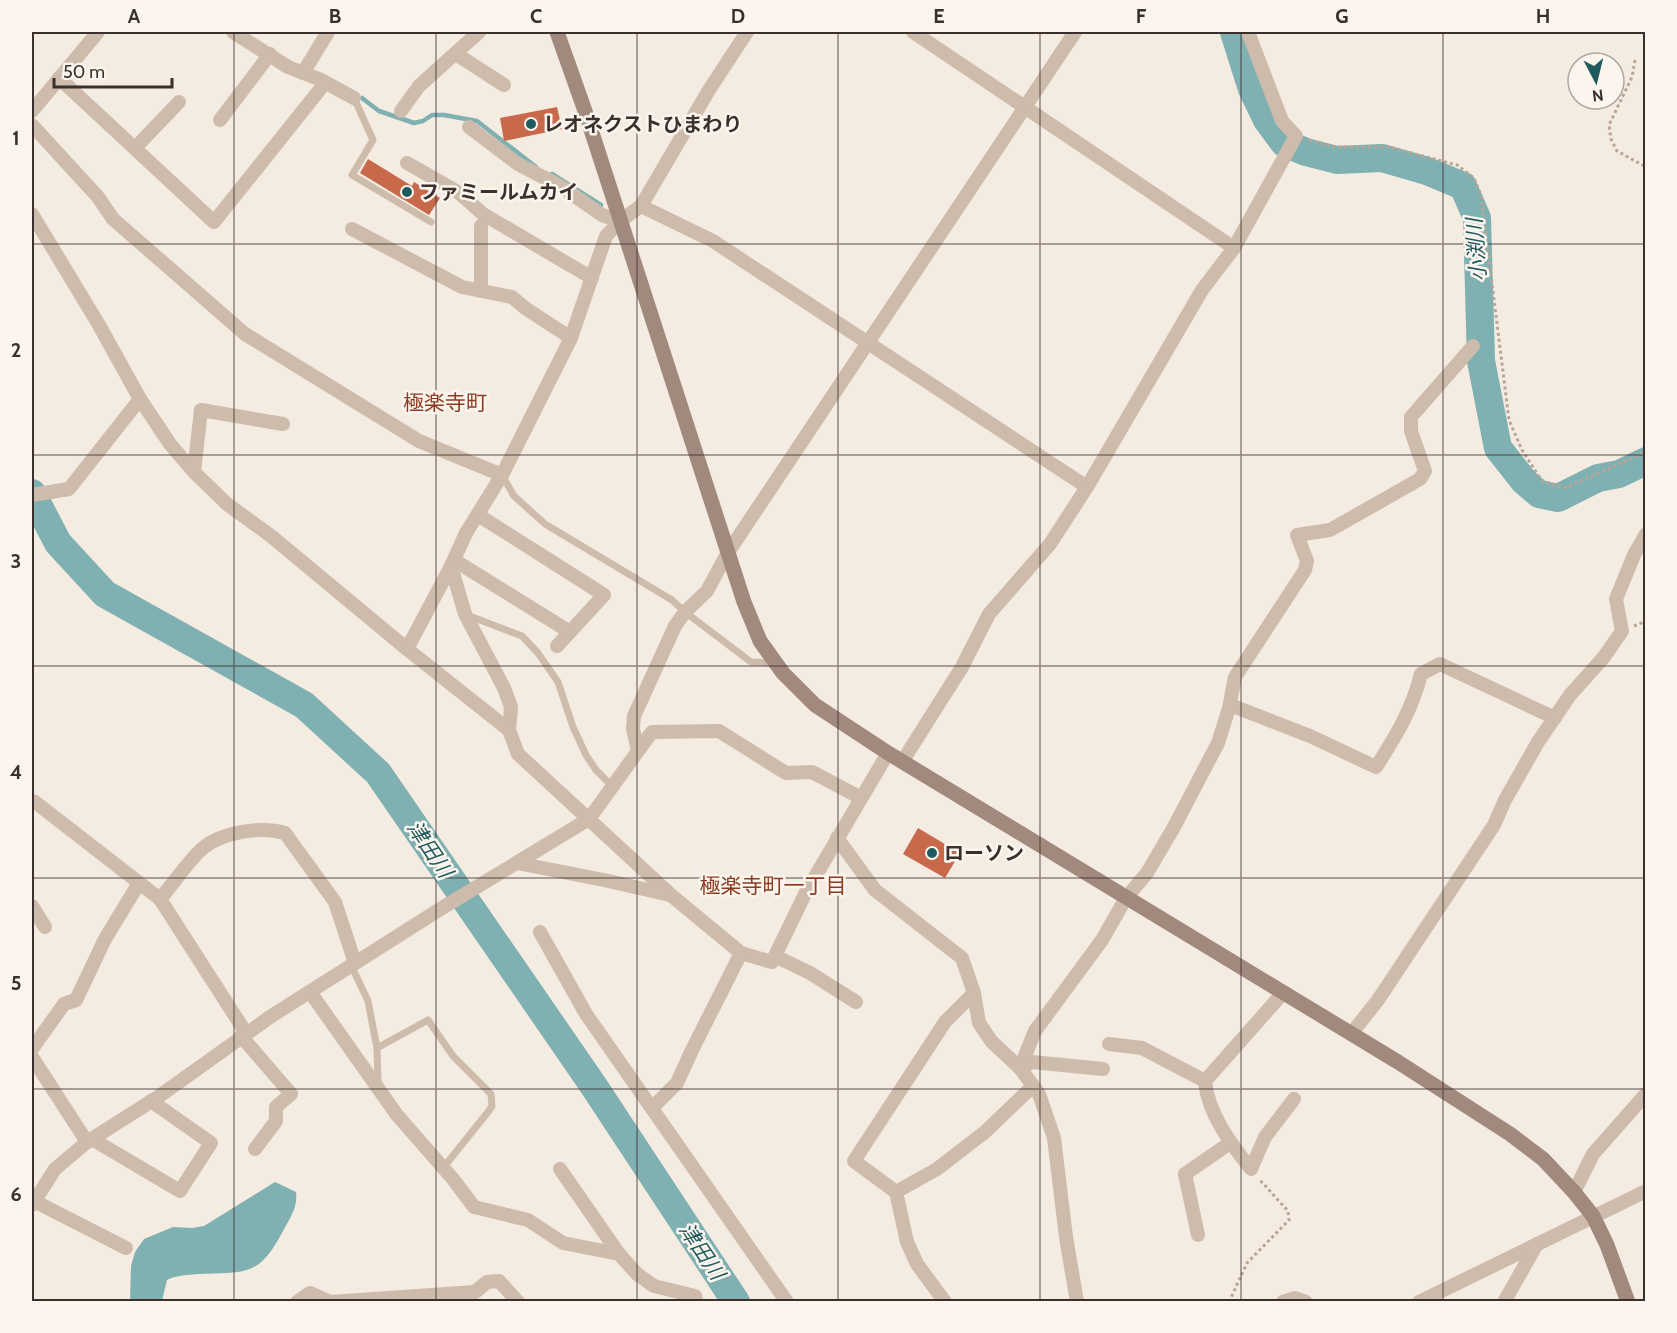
<svg xmlns="http://www.w3.org/2000/svg" width="1677" height="1333" viewBox="0 0 1677 1333" font-family="Cabin,'Noto Sans JP',sans-serif">
	<style>
		.water { fill: #7fb0b2 }
		.lines { fill: none; stroke-linecap: round; stroke-linejoin: round }
		.stream { stroke: #7fb0b2; stroke-width: 4.5 }
		.river { stroke: #7fb0b2; stroke-width: 28 }
		.building { fill: #c8694b }
		.path { stroke: #b9a596; stroke-width: 3; stroke-dasharray: 3 3; stroke-linecap: butt }
		.lane { stroke: #cdbbac; stroke-width: 7 }
		.street { stroke: #cdbbac; stroke-width: 14 }
		.secondary { stroke: #a18a7d; stroke-width: 15 }
		.grid { fill: none; stroke: #3b302b; stroke-width: 1.5; stroke-opacity: 0.55 }
		.poi-dot { fill: #1f5a5e; stroke: #fbf5ee; stroke-width: 2 }
		.labels { text-anchor: middle; dominant-baseline: central; stroke-width: 5; stroke-linejoin: round; paint-order: stroke }
		.poi-label { font-size: 20px; font-weight: bold; fill: #3b302b; stroke: #fbf5ee; text-anchor: start }
		.water-label { font-size: 21px; font-style: italic; fill: #1f5a5e; stroke: #fbf5ee }
		.neighbourhood-label { font-size: 21px; fill: #8c3b22; stroke: #fbf5ee }
		.neatline { fill: none; stroke: #3b302b; stroke-width: 2 }
		.grid-label { font-size: 20px; text-anchor: middle; font-weight: bold; fill: #3b302b }
	</style>
	<rect width="100%" height="100%" fill="#f4ebe1"/>
	<path class="water" d="M275 1182 296 1192C298 1207 290 1218 283 1231 259 1277 246 1272 199 1274 187 1275 177 1275 167 1280L162 1301H130L131 1266 135 1252 144 1239 173 1227 192 1228 204 1226Z"/>
	<g class="lines">
		<g class="stream">
			<path d="M362 98 379 111 414 123 423 121 432 115H444L477 121 536 167"/>
			<path d="M552 174 601 205"/>
		</g>
		<g class="river">
			<path d="M1234 32 1252 89 1267 120 1284 143 1306 152 1337 160 1382 158 1427 171 1463 186 1477 218 1481 361 1498 448 1524 481 1539 494 1558 498 1598 478 1619 474 1646 461"/>
			<path d="M32 493 58 543 105 594 304 705 378 773 593 1085 736 1302"/>
		</g>
	</g>
	<g class="building">
		<path d="M557 107 562 129 504 141 500 118Z"/>
		<path d="M368 159 412 186 414 182 440 198 429 215 360 173Z"/>
		<path d="M918 828 960 853 945 878 903 854Z"/>
	</g>
	<g class="lines">
		<g class="path">
			<path d="M1635 60 1632 77 1609 125 1611 139 1617 151 1646 167"/>
			<path d="M1309 140 1334 147H1389L1457 165 1474 178 1481 195 1509 420 1522 450 1542 481 1565 488 1646 452"/>
			<path d="M1646 370V373"/>
			<path d="M1634 626 1646 621"/>
			<path d="M1229 1302 1247 1263 1289 1220 1288 1211 1260 1180"/>
		</g>
		<g class="lane">
			<path d="M354 98 373 140 352 175 431 222"/>
			<path d="M502 475 514 496 545 524 672 600 685 612 751 662 773 663"/>
			<path d="M467 615 522 636 538 653 558 682 573 727 586 755 596 770 613 787"/>
			<path d="M351 965 368 1001 377 1048 378 1084"/>
			<path d="M377 1048 428 1020 453 1056 491 1094 492 1106 488 1112 443 1168"/>
		</g>
		<g class="street">
			<path d="M233 32 288 67 319 79 354 98"/>
			<path d="M747 32 709 90 641 206 620 221 606 236 571 338 502 475 466 533 451 566 465 614 504 688 511 707 509 730 518 754 672 896 741 953 772 962 806 892 888 753"/>
			<path d="M913 32 1234 248"/>
			<path d="M456 54 504 85"/>
			<path d="M303 73 328 32"/>
			<path d="M59 78 214 222 325 83"/>
			<path d="M32 111 98 32"/>
			<path d="M401 111 419 86 479 32"/>
			<path d="M220 120 270 54"/>
			<path d="M32 125 98 197 113 219 245 334 419 441 502 475"/>
			<path d="M469 127 518 164 562 187 602 215 620 221"/>
			<path d="M135 148 179 102"/>
			<path d="M407 163 458 192 483 214 592 278"/>
			<path d="M641 206 713 241 1087 487"/>
			<path d="M32 214 99 325 140 399 170 444 194 472 227 504 271 536 407 649 509 730"/>
			<path d="M352 229 462 287 512 297 525 308 571 338"/>
			<path d="M481 291V226"/>
			<path d="M194 472 201 410 283 424"/>
			<path d="M32 495 69 489 140 399"/>
			<path d="M478 515 604 595 557 646"/>
			<path d="M454 560 570 632"/>
			<path d="M407 649 451 566"/>
			<path d="M1230 705 1310 736 1376 767C1396 736 1412 710 1421 674L1440 664 1555 718"/>
			<path d="M638 751 652 732 719 731 786 773 812 772 861 798"/>
			<path d="M902 762 962 667 989 614 1050 544 1087 487 1202 290 1234 248 1296 136 1282 121 1248 32"/>
			<path d="M32 801 35 802 160 899"/>
			<path d="M837 838 875 890 962 958 974 993 979 1023 992 1042 1020 1068 1039 1094 1054 1138 1066 1237 1077 1302"/>
			<path d="M517 863 604 880 670 895"/>
			<path d="M32 906 45 927"/>
			<path d="M540 932 586 1014 787 1302"/>
			<path d="M775 956 810 973 856 1002"/>
			<path d="M310 992 397 1115 453 1179 474 1207 528 1220 563 1243 619 1254 637 1274 654 1286 695 1296 696 1302"/>
			<path d="M1283 993 1205 1081C1208 1114 1231 1144 1251 1169L1265 1137 1294 1099"/>
			<path d="M246 1033 160 899C174 883 188 861 203 848 222 832 261 826 285 833L335 902 355 963"/>
			<path d="M1351 1034 1378 1000 1494 825 1505 800 1538 742 1570 695 1604 657 1622 631 1616 599 1634 555 1646 534"/>
			<path d="M241 1036 291 1094 276 1107V1121L255 1149"/>
			<path d="M1109 1044 1142 1048 1205 1081"/>
			<path d="M32 1049 64 1004 76 1000 105 939 139 883"/>
			<path d="M32 1057 87 1142"/>
			<path d="M1020 1068 1035 1031 1102 940 1126 898 1147 873 1174 827 1218 743 1229 708 1235 677 1305 570 1307 561 1297 535 1330 530 1420 479 1425 471 1411 431V417L1473 346"/>
			<path d="M1020 1068 1032 1062 1103 1069"/>
			<path d="M652 1108 677 1083 692 1050 741 953"/>
			<path d="M92 1139 180 1191 211 1143 151 1101"/>
			<path d="M560 1169 619 1254"/>
			<path d="M896 1192 937 1169 985 1132 1033 1086"/>
			<path d="M1574 1192 1593 1154 1646 1094"/>
			<path d="M32 1200 126 1248"/>
			<path d="M32 1205 55 1169 87 1142 158 1097 270 1017 442 908 589 819 638 751 633 729 634 716 675 626 685 612 707 591 727 554 1075 32"/>
			<path d="M1198 1235 1185 1174 1230 1143"/>
			<path d="M297 1302 310 1293 330 1302 475 1292 487 1282 499 1281 518 1302"/>
			<path d="M945 1302 917 1264 907 1242 896 1192 854 1161 945 1022 974 993"/>
			<path d="M1283 1302 1295 1298 1306 1302"/>
			<path d="M1419 1302 1646 1191"/>
			<path d="M1504 1302 1537 1244"/>
		</g>
		<path class="secondary" d="M557 32 585 111 744 602 760 641 783 673 815 705 888 753 1398 1062 1510 1134 1543 1159 1574 1192 1593 1216 1607 1245 1628 1302"/>
	</g>
	<path class="grid" d="M234 32V1302M436 32V1302M637 32V1302M838 32V1302M1040 32V1302M1241 32V1302M1443 32V1302M32 244H1646M32 455H1646M32 666H1646M32 878H1646M32 1089H1646"/>
	<g class="poi-dot">
		<circle cx="531" cy="124" r="6"/>
		<circle cx="407" cy="192" r="6"/>
		<circle cx="932" cy="853" r="6"/>
	</g>
	<g class="labels">
		<g class="poi-label">
			<text x="543" y="124">レオネクストひまわり</text>
			<text x="419" y="192">ファミールムカイ</text>
			<text x="944" y="853">ローソン</text>
		</g>
		<g class="water-label">
			<text transform="translate(1476 250) rotate(-94)">小渕川</text>
			<text transform="translate(430 849) rotate(56)">津田川</text>
			<text transform="translate(702 1251) rotate(56)">津田川</text>
		</g>
		<g class="neighbourhood-label">
			<text x="445" y="402">極楽寺町</text>
			<text x="773" y="885">極楽寺町一丁目</text>
		</g>
	</g>
	<rect width="1677" height="1333" fill="none" stroke="#fbf5ee" stroke-width="66"/>
	<g transform="translate(1596 81) rotate(173)"><circle r="28" fill="#fbf5ee" stroke="#aea6a0" stroke-width="1.5"/>
	<path d="M0-4.5L10 22L0 15L-10 22Z" fill="#1f5a5e"/>
	<text y="-9" font-size="16" font-weight="bold" text-anchor="middle" fill="#3b302b">N</text>
	</g>
	<path d="M54 78v9h118v-9" fill="none" stroke="#3b302b" stroke-width="3"/>
	<text x="63" y="78" font-size="18" fill="#3b302b" stroke="#fbf5ee" stroke-width="4.5" paint-order="stroke">50 m</text>
	<rect x="33" y="33" width="1611" height="1267" class="neatline"/>
	<g class="grid-label">
		<text x="134" y="23">A</text>
		<text x="335" y="23">B</text>
		<text x="536" y="23">C</text>
		<text x="738" y="23">D</text>
		<text x="939" y="23">E</text>
		<text x="1141" y="23">F</text>
		<text x="1342" y="23">G</text>
		<text x="1543" y="23">H</text>
		<text x="16" y="145">1</text>
		<text x="16" y="357">2</text>
		<text x="16" y="568">3</text>
		<text x="16" y="779">4</text>
		<text x="16" y="990">5</text>
		<text x="16" y="1201">6</text>
	</g>
</svg>
